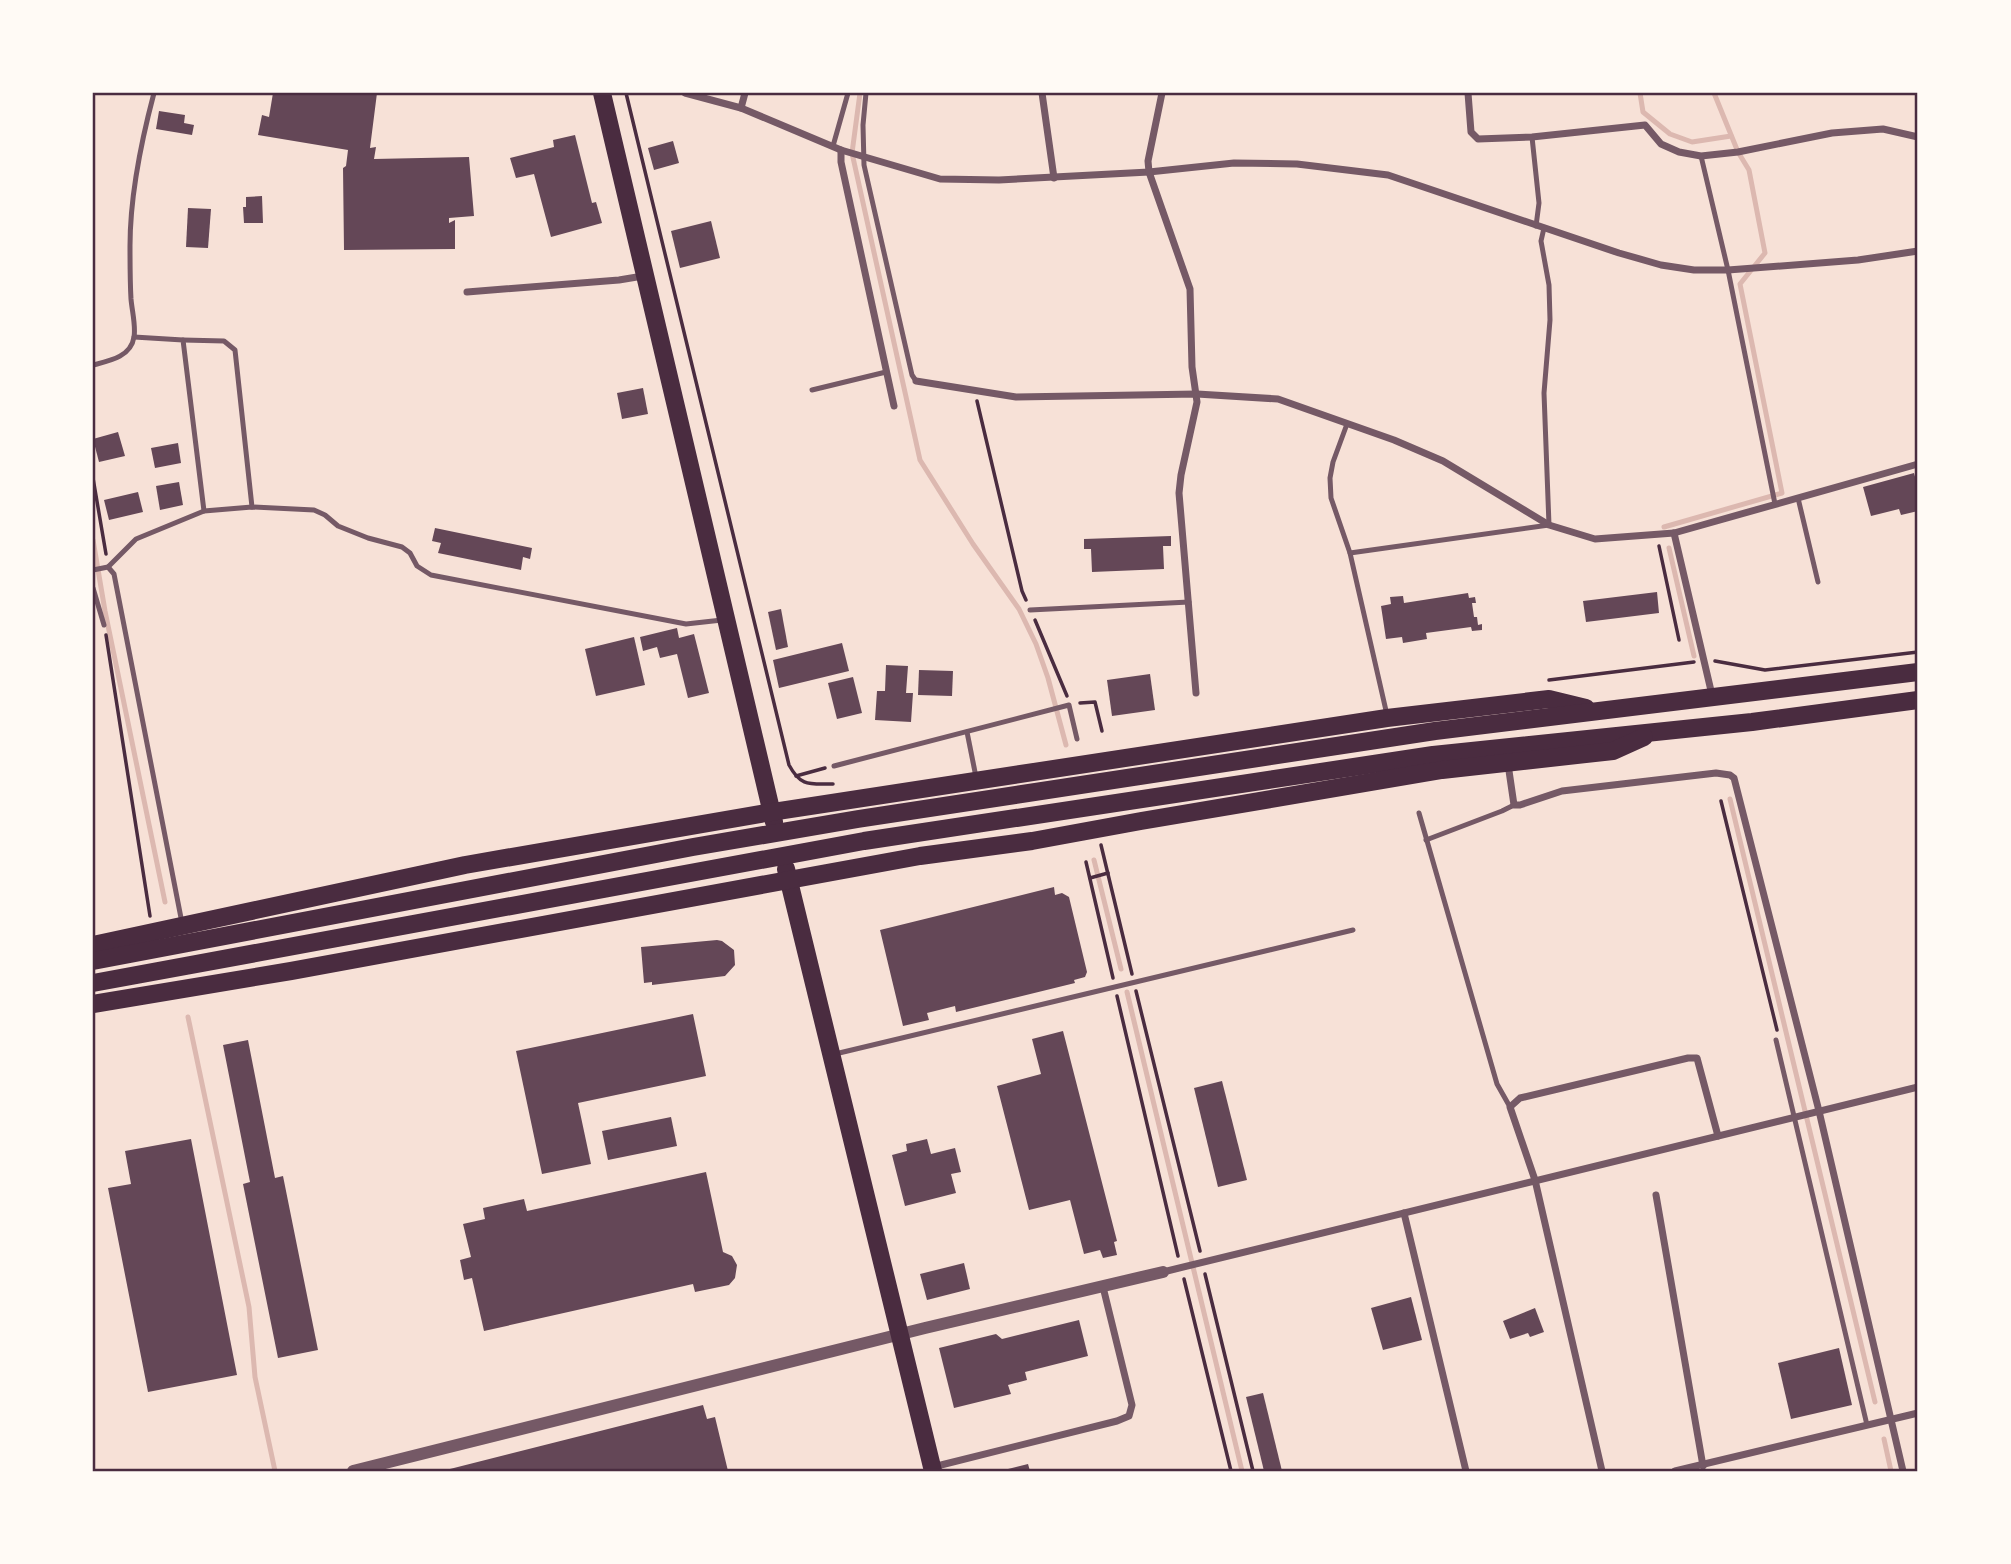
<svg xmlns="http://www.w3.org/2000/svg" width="2011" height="1564" viewBox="0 0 2011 1564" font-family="'Sofia Sans Condensed',sans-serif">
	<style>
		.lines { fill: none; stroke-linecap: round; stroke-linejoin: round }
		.stream { stroke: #dcb8b0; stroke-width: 5 }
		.building { fill: #644757 }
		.path { stroke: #4a2c40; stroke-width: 3.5 }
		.service { stroke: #755966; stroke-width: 5 }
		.minor { stroke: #755966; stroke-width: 7 }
		.tertiary { stroke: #755966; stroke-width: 12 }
		.trunk { stroke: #4a2c40; stroke-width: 18 }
		.neatline { fill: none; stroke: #4a2c40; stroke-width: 2.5 }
	</style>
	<rect width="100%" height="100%" fill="#f7e1d7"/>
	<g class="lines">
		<g class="stream">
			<path d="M860 93 852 153 920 460 973 544 1019 609 1036 644 1048 678 1066 745"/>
			<path d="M1640 93 1643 112 1670 134 1692 142 1731 136"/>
			<path d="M1664 527 1782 493 1740 284 1765 253 1749 170 1738 152 1714 93"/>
			<path d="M93 540 105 611 165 902"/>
			<path d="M1669 548 1694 656"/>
			<path d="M1730 799 1875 1402"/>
			<path d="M1094 860 1121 969"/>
			<path d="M1127 992 1242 1471"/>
			<path d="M188 1017 249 1307 255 1377 275 1471"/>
			<path d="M1884 1439 1891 1471"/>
		</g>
	</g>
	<g class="building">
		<path d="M273 93H377L370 148 376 147 374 159 469 157 474 216 449 218V223L455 220V249L344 250 343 168 346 166 348 150 258 135 262 115 269 117Z"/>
		<path d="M159 111 185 115 184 123 194 125 192 135 156 129Z"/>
		<path d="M575 135 592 203 596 202 602 223 551 237 534 174 516 178 510 158 554 147 553 140Z"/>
		<path d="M673 141 679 163 654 170 648 148Z"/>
		<path d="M262 196 263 223H244L243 207H246V197Z"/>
		<path d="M188 208 211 209 208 248 186 247Z"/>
		<path d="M711 221 720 258 680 268 671 231Z"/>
		<path d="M643 388 648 414 622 419 617 393Z"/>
		<path d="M118 432 125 456 99 462 93 439Z"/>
		<path d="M178 443 181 463 155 468 151 448Z"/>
		<path d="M1914 473 1918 488V511L1901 515 1899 509 1871 516 1863 487Z"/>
		<path d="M179 482 183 505 160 510 156 486Z"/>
		<path d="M138 492 143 512 109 520 104 500Z"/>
		<path d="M435 528 532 548 530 559 523 557 521 570 438 553 441 543 432 541Z"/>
		<path d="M1171 536V546H1163L1164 569 1092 572 1091 549H1084V539Z"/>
		<path d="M1657 592 1659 613 1586 622 1583 601Z"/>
		<path d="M1468 593 1469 598 1475 597 1476 603H1472L1474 617H1477L1478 625 1482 624V630L1472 631 1471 627 1426 633 1427 639 1403 643 1402 637 1386 639 1381 606 1391 604 1390 597 1403 596 1404 603Z"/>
		<path d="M781 609 788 647 776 650 768 612Z"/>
		<path d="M677 628 679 638 694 634 709 693 688 698 677 654 660 658 657 647 643 651 640 637Z"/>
		<path d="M634 637 645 685 596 696 585 649Z"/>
		<path d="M842 643 849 671 779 688 773 660Z"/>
		<path d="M886 665 908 666 906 693H913L911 722 875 720 877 691H885Z"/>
		<path d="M919 670 953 671 952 696 918 695Z"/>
		<path d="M1150 674 1155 710 1112 716 1107 680Z"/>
		<path d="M853 677 862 713 837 719 828 683Z"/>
		<path d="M1054 887 1055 895 1062 893 1069 897 1087 972 1085 977 1074 980 1075 983 956 1012 955 1006 927 1013 929 1020 903 1026 880 930Z"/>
		<path d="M717 940 722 941 734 950 735 965 725 976 652 985V982L644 983 641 947Z"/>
		<path d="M693 1014 706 1076 578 1103 591 1164 542 1174 516 1051Z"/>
		<path d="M1063 1031 1117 1241 1114 1242 1117 1255 1103 1258 1100 1250 1084 1254 1070 1200 1029 1210 997 1086 1041 1074 1032 1039Z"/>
		<path d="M248 1040 275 1178 283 1176 318 1350 278 1358 243 1184 250 1182 223 1045Z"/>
		<path d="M1222 1081 1247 1180 1218 1187 1194 1088Z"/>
		<path d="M671 1117 677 1146 608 1160 602 1131Z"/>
		<path d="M191 1139 237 1375 148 1392 108 1188 131 1184 125 1151Z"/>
		<path d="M927 1139 931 1154 955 1148 961 1172 951 1174 956 1193 905 1206 892 1155 907 1151 906 1144Z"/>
		<path d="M706 1172 723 1252 732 1256 737 1265 735 1278 729 1285 695 1292 693 1284 484 1331 472 1278 464 1280 460 1260 471 1257 463 1224 485 1219 483 1208 524 1199 527 1211Z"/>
		<path d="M964 1263 970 1289 927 1300 920 1274Z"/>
		<path d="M1411 1297 1422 1340 1383 1350 1371 1308Z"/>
		<path d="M1535 1308 1544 1332 1530 1337 1528 1333 1510 1339 1503 1321Z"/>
		<path d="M1079 1320 1088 1356 1025 1372 1027 1380 1008 1385 1011 1394 954 1408 939 1348 996 1334 1002 1339Z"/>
		<path d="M1839 1348 1852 1405 1791 1419 1778 1363Z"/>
		<path d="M1263 1393 1282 1471H1264L1246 1397Z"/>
		<path d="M703 1405 707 1419 715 1417 728 1471H442Z"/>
		<path d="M1028 1464 1030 1471H1004V1470Z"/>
	</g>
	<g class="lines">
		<g class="path">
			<path d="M626 93 789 765C801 787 809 784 833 784"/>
			<path d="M977 401 1022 591 1026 600"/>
			<path d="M93 478 106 554"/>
			<path d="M1659 546 1679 640"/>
			<path d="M1035 620 1067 696"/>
			<path d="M106 635 150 916"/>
			<path d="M1715 661 1765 670 1918 652"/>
			<path d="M1549 680 1694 662"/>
			<path d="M1080 703 1095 702 1102 731"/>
			<path d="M796 776 825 768"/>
			<path d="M1721 801 1777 1030"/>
			<path d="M1101 845 1132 974"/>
			<path d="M1086 862 1113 978"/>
			<path d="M1090 878 1108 873"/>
			<path d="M1136 991 1200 1251"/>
			<path d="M1117 996 1178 1256"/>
			<path d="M1205 1274 1253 1471"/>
			<path d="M1184 1279 1231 1471"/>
		</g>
		<g class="service">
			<path d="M866 93 863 125 864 165 912 375 916 381"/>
			<path d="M1532 137 1539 203 1536 226"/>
			<path d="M833 146 848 93"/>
			<path d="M1701 156 1728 270 1775 504"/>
			<path d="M134 337 183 340 204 511"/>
			<path d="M183 340 224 341 235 350 252 507"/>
			<path d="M93 365C109 361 131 357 134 337 136 326 132 311 131 299 130 282 130 264 130 246 130 194 141 142 154 93"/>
			<path d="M812 390 886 372"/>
			<path d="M1347 424 1333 462 1330 478 1331 498 1350 553 1387 715"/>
			<path d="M1798 498 1818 582"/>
			<path d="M1350 553 1549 525 1544 393 1550 320 1549 285 1541 241 1544 228"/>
			<path d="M108 567 114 574 182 923"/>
			<path d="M93 570 108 567 136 539 204 511 252 507 314 510 325 515 338 526 368 538 402 547 410 553 417 566 431 575 686 624 722 620"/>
			<path d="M93 588 104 625"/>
			<path d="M1030 610 1189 602"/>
			<path d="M967 732 976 777"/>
			<path d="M834 766 1069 705 1077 739"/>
			<path d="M1419 813 1497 1084 1510 1107"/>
			<path d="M1426 840 1502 811 1514 805"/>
			<path d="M1776 1040 1867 1425"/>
			<path d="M835 1054 1353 930"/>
		</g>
		<g class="minor">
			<path d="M685 93 741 108 841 150 940 179 999 180 1149 172 1234 163 1297 164 1388 175 1619 253 1661 265 1694 270H1728L1858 260 1918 251"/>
			<path d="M1042 93 1054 178"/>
			<path d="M1162 93 1148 161 1149 172 1190 289 1192 367 1197 402 1181 475 1179 493 1196 693"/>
			<path d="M1468 93 1471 132 1478 139 1532 137 1645 125 1661 144 1679 152 1701 156 1738 152 1832 133 1883 129 1918 137"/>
			<path d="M741 108 745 93"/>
			<path d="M841 150V162L894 406"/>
			<path d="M467 292 619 280 643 276"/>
			<path d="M916 381 1016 397 1197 394 1278 399 1394 440 1443 461 1549 525 1595 539 1674 533 1918 464"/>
			<path d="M1674 533 1712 695"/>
			<path d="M1508 764 1514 805H1520L1562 791 1716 773 1730 775 1734 778 1819 1111 1903 1471"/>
			<path d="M1656 1195 1703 1466"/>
			<path d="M1404 1213 1466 1471"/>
			<path d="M1163 1272 1918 1087"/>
			<path d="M933 1467 1117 1421 1129 1416 1132 1405 1103 1287"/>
			<path d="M1602 1471 1535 1180 1510 1107 1520 1098 1688 1058H1697L1718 1136"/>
			<path d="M1675 1471 1918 1413"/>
		</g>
		<path class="tertiary" d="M353 1471 925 1328 1163 1272"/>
		<g class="trunk">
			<path d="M602 93 774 822"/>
			<path d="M786 869 933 1471"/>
			<path d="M93 945 465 865 772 812 1387 718 1549 699 1586 708"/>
			<path d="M93 961 693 847 858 819 1435 731 1918 672"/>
			<path d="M93 983 864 841 1433 755 1752 722 1918 700"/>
			<path d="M93 1004 291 971 920 856 1032 841 1141 821 1442 770 1613 751 1644 737"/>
		</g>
	</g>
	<rect width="2011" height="1564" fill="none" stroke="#fffaf5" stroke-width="189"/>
	<rect x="94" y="94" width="1822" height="1376" class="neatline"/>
</svg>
